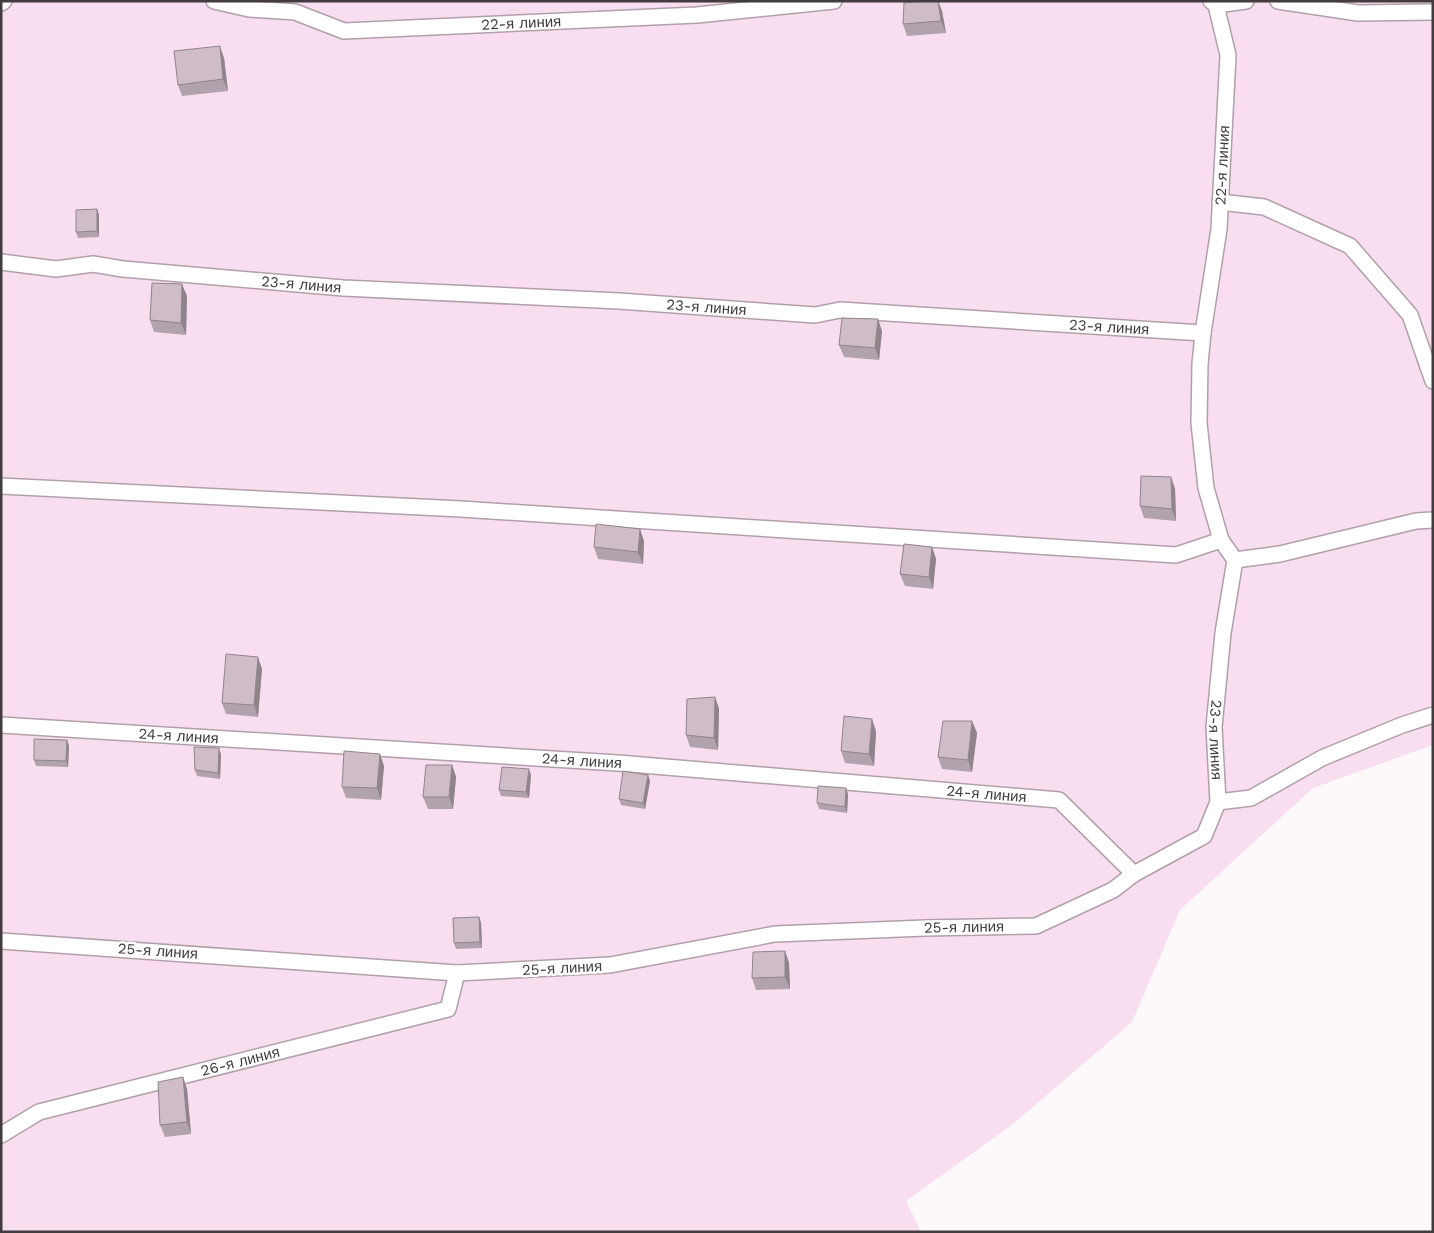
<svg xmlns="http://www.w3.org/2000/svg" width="1434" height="1233" viewBox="0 0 1434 1233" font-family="'Work Sans',sans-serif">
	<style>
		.green { fill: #f8deee }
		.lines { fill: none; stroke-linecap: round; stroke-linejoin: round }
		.lane-casing { stroke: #b1a0aa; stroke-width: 18 }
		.lane { stroke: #fff; stroke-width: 15 }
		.wall { fill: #b1a3ab }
		.shaded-wall { fill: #90848b }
		.building { fill: #cebdc7; stroke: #90848b }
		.labels { text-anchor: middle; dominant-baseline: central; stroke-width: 5; stroke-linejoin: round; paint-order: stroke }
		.street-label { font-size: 15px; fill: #423b3f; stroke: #fff }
	</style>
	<rect width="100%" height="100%" fill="#fdf9fb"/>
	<path class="green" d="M1 1H1433V745L1313 788 1180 910 1132 1022 1013 1124 906 1201 921 1232H1Z"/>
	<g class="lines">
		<g class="lane-casing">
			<g id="lane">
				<path id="s1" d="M214 1 249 9 295 12 344 31 697 15 834 1"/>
				<path d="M1278 1 1358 13 1433 12"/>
				<path d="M1 3 4 1"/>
				<path d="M1216 5 1246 1"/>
				<path d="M1220 202 1264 207 1350 246 1410 315 1433 381"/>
				<path id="s2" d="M1 262 56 269 93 264 123 269 343 288 619 301 815 315 840 310 1203 333 1200 364 1199 423 1206 488 1221 540"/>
				<path id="s3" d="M1203 333 1219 229 1228 55 1216 5 1211 1"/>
				<path id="s4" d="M1 486 461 509 1176 555 1221 540 1235 560 1223 633 1214 727 1218 802 1204 836 1134 874 1113 890 1036 926 925 928 775 934 610 965 457 973 1 941"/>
				<path d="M1235 560 1280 554 1416 521 1433 520"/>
				<path id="s5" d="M1 725 618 763 1059 800 1134 874"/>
				<path d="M1218 802 1251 798 1322 758 1402 725 1433 715"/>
				<path id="s6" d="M1 1135 39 1112 448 1009 457 973"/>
			</g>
		</g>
		<use href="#lane" class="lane"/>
	</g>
	<g class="wall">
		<path d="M938 1 942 11 946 33 907 36 903 24Z"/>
		<path d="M224 58 228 91 182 96 178 85Z"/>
		<path d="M97 209 99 215V237L78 238 76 232Z"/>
		<path d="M187 296 186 335 154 332 150 320Z"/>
		<path d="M882 331 879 360 844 357 839 345Z"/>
		<path d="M1171 477 1175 489 1176 521 1144 518 1140 506Z"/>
		<path d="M644 541 643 564 598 559 594 547Z"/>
		<path d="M932 547 936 559 933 589 905 586 900 574Z"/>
		<path d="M262 669 258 717 226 714 222 703Z"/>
		<path d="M715 697 719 709 718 750 690 747 686 735Z"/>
		<path d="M972 721 977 733 972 772 942 769 938 757Z"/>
		<path d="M876 731 874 766 845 763 841 751Z"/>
		<path d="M67 740 69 746 68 767 36 766 34 760Z"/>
		<path d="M221 754 220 779 197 776 195 770Z"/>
		<path d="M452 765 456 777 453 809H428L423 797Z"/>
		<path d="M384 766 381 800 346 798 342 787Z"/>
		<path d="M531 775 529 798 501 796 499 790Z"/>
		<path d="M648 775 650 781 645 809 621 805 619 799Z"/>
		<path d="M848 794 847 813 819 809 817 803Z"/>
		<path d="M479 917 481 923 482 948 456 949 454 943Z"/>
		<path d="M785 951 789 963 790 989 756 990 752 978Z"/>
		<path d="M183 1077 187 1089 191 1134 165 1137 160 1125Z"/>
	</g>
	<g class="shaded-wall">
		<path d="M938 1 942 11 946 33 941 21Z"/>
		<path d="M220 46 224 58 228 91 223 79Z"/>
		<path d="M97 209 99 215V237L97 231Z"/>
		<path d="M182 284 187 296 186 335 181 323Z"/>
		<path d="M878 319 882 331 879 360 875 348Z"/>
		<path d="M1171 477 1175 489 1176 521 1172 509Z"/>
		<path d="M640 529 644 541 643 564 638 552Z"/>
		<path d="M932 547 936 559 933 589 929 577Z"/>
		<path d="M258 657 262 669 258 717 254 705Z"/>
		<path d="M715 697 719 709 718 750 714 738Z"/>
		<path d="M872 719 876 731 874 766 869 754Z"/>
		<path d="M972 721 977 733 972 772 968 760Z"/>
		<path d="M67 740 69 746 68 767 66 761Z"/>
		<path d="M219 748 221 754 220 779 218 773Z"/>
		<path d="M380 754 384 766 381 800 377 788Z"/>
		<path d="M452 765 456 777 453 809 449 797Z"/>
		<path d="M529 769 531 775 529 798 526 792Z"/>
		<path d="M648 775 650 781 645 809 643 803Z"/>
		<path d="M846 788 848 794 847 813 845 807Z"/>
		<path d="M479 917 481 923 482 948 480 942Z"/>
		<path d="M785 951 789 963 790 989 785 977Z"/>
		<path d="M183 1077 187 1089 191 1134 187 1122Z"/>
	</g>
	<g class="building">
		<path d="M921 1H938L941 21 903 24 904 3Z"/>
		<path d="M220 46 223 79 178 85 174 51Z"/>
		<path d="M97 209V231L76 232V210Z"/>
		<path d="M152 283 182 284 181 323 150 320Z"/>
		<path d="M842 318 878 319 875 348 839 345Z"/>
		<path d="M1141 476 1171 477 1172 509 1140 506Z"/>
		<path d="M596 524 640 529 638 552 594 547Z"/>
		<path d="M904 544 932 547 929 577 900 574Z"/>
		<path d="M226 654 258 657 254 705 222 703Z"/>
		<path d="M715 697 714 738 686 735 687 699Z"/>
		<path d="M844 716 872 719 869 754 841 751Z"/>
		<path d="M943 721H972L968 760 938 757Z"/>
		<path d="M34 739 67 740 66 761 34 760Z"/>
		<path d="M194 747 219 748 218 773 195 770Z"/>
		<path d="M344 751 380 754 377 788 342 787Z"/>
		<path d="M426 765H452L449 797H423Z"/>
		<path d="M502 767 529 769 526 792 499 790Z"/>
		<path d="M623 771 648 775 643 803 619 799Z"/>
		<path d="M818 786 846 788 845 807 817 803Z"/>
		<path d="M479 917 480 942 454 943 453 918Z"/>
		<path d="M785 951V977L752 978 753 952Z"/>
		<path d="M183 1077 187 1122 160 1125 158 1082Z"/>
	</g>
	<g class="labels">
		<g class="street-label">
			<text stroke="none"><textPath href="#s1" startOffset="312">22-я линия</textPath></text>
			<text stroke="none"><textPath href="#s3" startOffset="169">22-я линия</textPath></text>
			<text stroke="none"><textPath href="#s2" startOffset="302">23-я линия</textPath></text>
			<text stroke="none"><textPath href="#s2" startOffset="708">23-я линия</textPath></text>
			<text stroke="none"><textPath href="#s2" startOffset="1112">23-я линия</textPath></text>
			<text stroke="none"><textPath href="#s5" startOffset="178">24-я линия</textPath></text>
			<text stroke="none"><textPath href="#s4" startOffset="1430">23-я линия</textPath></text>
			<text stroke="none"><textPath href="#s5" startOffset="582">24-я линия</textPath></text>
			<text stroke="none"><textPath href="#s5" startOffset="988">24-я линия</textPath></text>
			<text transform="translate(964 927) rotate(-1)">25-я линия</text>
			<text transform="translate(158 951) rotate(4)">25-я линия</text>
			<text transform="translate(562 968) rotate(-3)">25-я линия</text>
			<text stroke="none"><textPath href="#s6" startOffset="252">26-я линия</textPath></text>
		</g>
	</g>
	<rect width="1434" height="1233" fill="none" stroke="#423b3f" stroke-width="5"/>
</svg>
